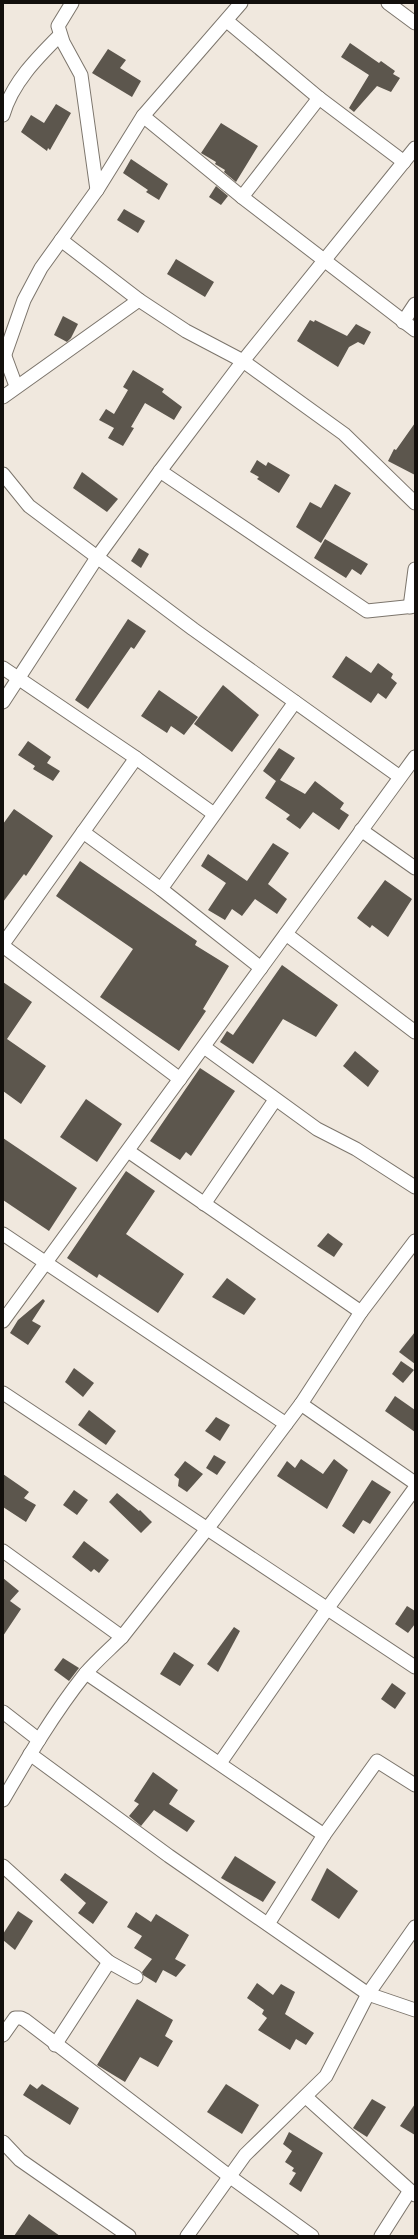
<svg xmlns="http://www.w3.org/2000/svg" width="418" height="2239" viewBox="0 0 418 2239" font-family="Cabin,sans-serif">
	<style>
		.building { fill: #5c564d }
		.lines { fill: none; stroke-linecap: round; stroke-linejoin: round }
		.minor-casing { stroke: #7c756c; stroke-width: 15 }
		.minor { stroke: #fff; stroke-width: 13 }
	</style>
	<rect width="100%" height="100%" fill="#f0e8de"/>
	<g class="building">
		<path d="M350 43 379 63 381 61 395 71 393 74 400 78 391 92 377 86 354 112 349 108 369 75 341 57Z"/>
		<path d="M108 49 126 60 120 68 141 81 132 97 92 73Z"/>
		<path d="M56 104 71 113 50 150 48 148 47 151 21 132 31 115 44 123Z"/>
		<path d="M221 123 258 146 236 182 224 172 225 170 215 164 216 162 201 153Z"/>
		<path d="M131 159 168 184 159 200 146 192 148 190 123 173Z"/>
		<path d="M216 186 228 196 221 205 209 197Z"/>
		<path d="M124 209 145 221 138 233 117 220Z"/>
		<path d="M176 259 214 282 205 297 167 274Z"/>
		<path d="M63 316 78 324 71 338 67 342 54 335Z"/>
		<path d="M310 320 314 322 315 320 347 336 356 324 371 332 364 345 358 342 349 347 338 367 297 341Z"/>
		<path d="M133 370 164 389 162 392 182 407 174 420 145 403 131 427 134 428 123 446 108 438 114 428 99 420 106 409 114 414 128 390 123 387Z"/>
		<path d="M415 423V475L388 461 394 449 396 450Z"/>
		<path d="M257 460 266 466 268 462 290 475 279 493 257 479 259 477 250 472Z"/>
		<path d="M82 472 118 499 107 512 73 488Z"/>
		<path d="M335 484 351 493 321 543 296 527 310 502 321 508Z"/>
		<path d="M325 539 368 564 361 575 352 569 346 578 314 558Z"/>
		<path d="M139 548 149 554 141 568 131 561Z"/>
		<path d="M128 619 146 631 134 649 131 647 88 709 75 700Z"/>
		<path d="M346 656 371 673 378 663 393 674 391 678 397 683 386 699 378 693 371 703 332 677Z"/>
		<path d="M223 685 259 715 232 752 194 724Z"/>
		<path d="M159 690 198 717 184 735 171 726 167 733 141 716Z"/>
		<path d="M28 741 51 757 47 763 60 771 53 781 33 769 35 766 18 755Z"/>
		<path d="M279 748 295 758 280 780 305 794 315 781 344 803 340 809 349 815 339 830 313 812 300 829 286 819 290 815 265 798 276 781 263 771Z"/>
		<path d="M14 809 53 836 26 876 24 874 3 902V824Z"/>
		<path d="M273 843 289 853 268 884 287 899 277 914 255 899 242 916 232 909 225 920 208 910 226 883 201 866 208 854 247 881Z"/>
		<path d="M80 861 197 941 195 945 229 966 203 1009 206 1011 179 1051 100 997 133 949 56 896Z"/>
		<path d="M385 880 412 899 388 937 372 925 370 928 357 918Z"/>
		<path d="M282 965 338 1005 316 1037 283 1019 253 1064 220 1042 227 1031 233 1035Z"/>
		<path d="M3 982 32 1002 7 1039 46 1066 21 1104 3 1091Z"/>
		<path d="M355 1051 379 1071 368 1087 343 1066Z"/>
		<path d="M200 1068 235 1091 191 1156 186 1152 180 1160 150 1141Z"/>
		<path d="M86 1099 122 1124 97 1162 60 1137Z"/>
		<path d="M3 1138 77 1188 49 1231 3 1200Z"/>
		<path d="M126 1171 155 1191 126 1234 184 1274 158 1313 99 1274 97 1278 67 1258Z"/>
		<path d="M328 1233 343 1244 334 1257 317 1246Z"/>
		<path d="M227 1278 256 1299 244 1315 212 1297Z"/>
		<path d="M43 1299 45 1301 32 1321 41 1326 28 1345 10 1333 18 1320Z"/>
		<path d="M415 1332V1364L399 1352Z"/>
		<path d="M401 1361 414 1370 403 1383 392 1374Z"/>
		<path d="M74 1368 94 1383 83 1397 65 1382Z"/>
		<path d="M395 1396 415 1410V1432L385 1411Z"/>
		<path d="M89 1410 116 1431 106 1445 78 1425Z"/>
		<path d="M216 1417 230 1425 220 1441 205 1431Z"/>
		<path d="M214 1455 226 1462 217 1475 206 1468Z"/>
		<path d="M301 1459 323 1474 334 1459 348 1470 327 1509 277 1476 287 1461 295 1468Z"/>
		<path d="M185 1461 203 1474 187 1492 178 1486 179 1479 174 1475Z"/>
		<path d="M3 1474 29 1492 24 1498 36 1505 26 1522 3 1507Z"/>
		<path d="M372 1480 391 1492 370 1524 363 1520 354 1534 342 1526Z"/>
		<path d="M74 1490 88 1500 77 1515 63 1505Z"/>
		<path d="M117 1493 139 1511 140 1510 152 1522 141 1533 109 1502Z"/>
		<path d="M84 1541 109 1560 99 1573 94 1569 91 1572 72 1557Z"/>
		<path d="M3 1578 19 1591 10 1601 21 1609 3 1636Z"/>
		<path d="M407 1606 415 1611V1624L408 1633 395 1624Z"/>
		<path d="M234 1627 240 1631 218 1672 207 1664Z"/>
		<path d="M174 1652 194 1665 180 1686 160 1674Z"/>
		<path d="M63 1658 79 1668 69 1681 54 1670Z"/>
		<path d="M392 1683 406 1693 395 1709 381 1699Z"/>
		<path d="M153 1772 178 1790 169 1804 195 1821 187 1832 154 1810 141 1826 129 1816 139 1804 134 1801Z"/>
		<path d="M235 1856 276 1882 263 1902 221 1878Z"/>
		<path d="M327 1868 358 1891 339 1919 311 1900Z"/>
		<path d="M65 1873 108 1902 93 1924 78 1913 86 1903 60 1880Z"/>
		<path d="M18 1911 33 1921 15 1950 3 1940V1934Z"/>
		<path d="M136 1912 151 1922 156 1914 189 1935 175 1959 186 1965 176 1977 163 1970 156 1983 143 1975 142 1972 152 1959 134 1948 142 1936 127 1927Z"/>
		<path d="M257 1983 273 1995 281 1984 295 1992 285 2014 314 2033 306 2045 296 2039 290 2050 258 2030 267 2018 262 2014 264 2010 247 1998Z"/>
		<path d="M137 1999 173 2020 165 2036 173 2041 158 2067 140 2057 125 2082 97 2065Z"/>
		<path d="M30 2084 37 2089 42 2084 79 2108 70 2125 23 2095Z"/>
		<path d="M226 2084 259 2105 242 2134 207 2112Z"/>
		<path d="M372 2099 386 2107 367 2137 353 2128Z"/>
		<path d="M415 2104V2135L400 2126Z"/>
		<path d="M289 2132 323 2153 301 2192 289 2184 296 2173 292 2171 294 2168 285 2162 292 2151 283 2144Z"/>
		<path d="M29 2214 60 2236H14Z"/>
	</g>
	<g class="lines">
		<g class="minor-casing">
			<g id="minor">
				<path d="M72 3 58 26 63 42 81 75 97 190"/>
				<path d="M388 3 415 23"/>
				<path d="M227 21 319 98 404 162"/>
				<path d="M3 115C12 83 37 58 60 35"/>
				<path d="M143 116 242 197 415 330"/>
				<path d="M242 197 319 98"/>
				<path d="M61 240 139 300 186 331 243 361 344 434 415 503"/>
				<path d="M403 322 415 304"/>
				<path d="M3 351 16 386"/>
				<path d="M5 354 24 300 41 268 97 190 143 116 241 3"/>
				<path d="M3 397 139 300"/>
				<path d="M160 471 367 611 415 606"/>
				<path d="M3 474 29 506 193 629 400 777"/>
				<path d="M410 607 415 569"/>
				<path d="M3 668 136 758 214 814"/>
				<path d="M3 702 98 556 160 471 243 361 415 148"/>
				<path d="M361 830 415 868"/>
				<path d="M83 832 161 889 261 968"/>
				<path d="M161 889 295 702"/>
				<path d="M286 934 415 1032"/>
				<path d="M3 944 136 758"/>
				<path d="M3 946 180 1079"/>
				<path d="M204 1047 317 1129 356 1149 415 1187"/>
				<path d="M128 1151 361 1312"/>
				<path d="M204 1204 275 1100"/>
				<path d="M3 1234 286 1424"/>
				<path d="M3 1321 415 757"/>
				<path d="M3 1393 415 1667"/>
				<path d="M301 1404 415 1483"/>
				<path d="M3 1551 122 1637 214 1520 301 1404 361 1312 415 1241"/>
				<path d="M86 1673 324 1835"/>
				<path d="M3 1712 39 1740"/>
				<path d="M30 1754 169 1856 368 1994 415 2010"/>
				<path d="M220 1763 327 1609 415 1488"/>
				<path d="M3 1800C28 1757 54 1713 85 1674 96 1661 110 1649 122 1637"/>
				<path d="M3 1866 109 1962 136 1977"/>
				<path d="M268 1924 324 1835 377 1761 415 1785"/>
				<path d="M3 2035 15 2018H21L25 2020 229 2176 312 2236"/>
				<path d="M55 2045 109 1962"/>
				<path d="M306 2097 415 2195"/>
				<path d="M3 2142 20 2160 129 2236"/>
				<path d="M187 2236 245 2155 326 2076 368 1994 415 1927"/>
				<path d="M381 2236 409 2192"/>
			</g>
		</g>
		<use href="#minor" class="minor"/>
	</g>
	<rect width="418" height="2239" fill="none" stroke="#120f0c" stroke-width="8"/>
</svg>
